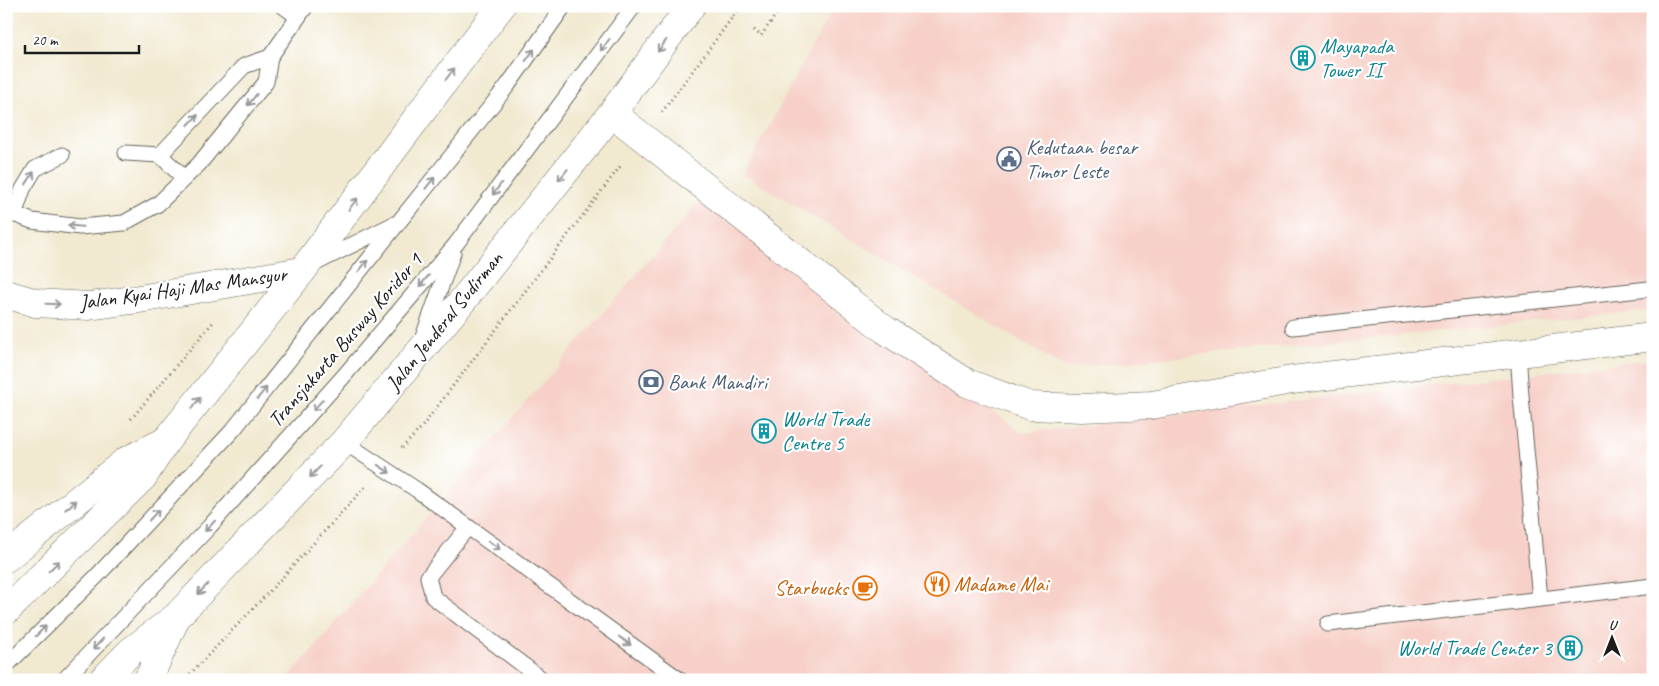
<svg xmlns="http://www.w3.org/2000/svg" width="1659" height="686" viewBox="0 0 1659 686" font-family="Caveat,sans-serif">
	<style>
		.built { fill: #f7d1c9 }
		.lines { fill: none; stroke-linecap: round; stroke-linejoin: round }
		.service-casing { stroke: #67645b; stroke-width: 17 }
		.minor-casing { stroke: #67645b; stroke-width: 29 }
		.tertiary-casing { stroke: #67645b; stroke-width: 29 }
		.primary-casing { stroke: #67645b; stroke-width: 29 }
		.path { stroke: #67645b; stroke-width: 3; stroke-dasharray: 1 4; stroke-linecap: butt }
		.service { stroke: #fff; stroke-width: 15 }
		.minor { stroke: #fff; stroke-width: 28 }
		.tertiary { stroke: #fff; stroke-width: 28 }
		.primary { stroke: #fff; stroke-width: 28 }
		.oneway { stroke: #999 }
		.labels { text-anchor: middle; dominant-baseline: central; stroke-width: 4.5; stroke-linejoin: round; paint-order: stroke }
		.culture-label { font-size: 21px; fill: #0d838f; stroke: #fff; text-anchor: start }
		.service-label { font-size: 21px; fill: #4e5e75; stroke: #fff; text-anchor: start }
		.street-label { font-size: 21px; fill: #1c1c1c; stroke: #fff }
		.food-label { font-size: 21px; fill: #c56008; stroke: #fff; text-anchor: start }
	</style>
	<rect width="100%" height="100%" fill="#fff"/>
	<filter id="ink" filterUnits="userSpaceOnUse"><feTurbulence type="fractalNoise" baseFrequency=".02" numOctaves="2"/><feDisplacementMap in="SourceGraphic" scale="10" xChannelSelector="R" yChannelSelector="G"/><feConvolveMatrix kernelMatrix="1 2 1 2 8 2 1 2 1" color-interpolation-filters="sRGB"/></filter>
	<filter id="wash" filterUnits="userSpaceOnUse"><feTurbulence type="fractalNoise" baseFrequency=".0096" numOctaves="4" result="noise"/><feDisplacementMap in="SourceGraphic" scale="20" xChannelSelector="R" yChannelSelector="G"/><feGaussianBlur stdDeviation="1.12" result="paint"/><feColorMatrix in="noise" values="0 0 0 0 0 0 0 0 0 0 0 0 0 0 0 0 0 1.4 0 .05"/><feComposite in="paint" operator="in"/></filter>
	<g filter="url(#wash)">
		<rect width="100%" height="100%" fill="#f1e9d0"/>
		<g class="built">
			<path d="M834 6H1653V310L1065 368 743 174Z"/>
			<path d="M700 201 1023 433 1653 359V680H286Z"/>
		</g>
	</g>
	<g filter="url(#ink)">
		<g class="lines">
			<g class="service-casing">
				<g id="service">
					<path d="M283 6 298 17"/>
					<path d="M126 153 160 155 184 178"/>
					<path d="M160 155 244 66 270 57"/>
					<path d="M6 211 32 221 80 227 124 223 158 204 199 164 266 82 270 57 306 6"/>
					<path d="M14 215 23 189 35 169 62 155"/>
					<path d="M312 265 394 224"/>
					<path d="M1293 327 1649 289"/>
					<path d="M423 337 453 253"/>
					<path d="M1518 352 1521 396 1540 599"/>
					<path d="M344 442 417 490 680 680"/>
					<path d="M468 527 428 577 433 597 543 680"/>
					<path d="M1328 624 1653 586"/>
					<path d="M6 666 96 577 233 430 508 85 564 6"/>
					<path d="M64 680 210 526 343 377 456 244 634 6"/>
				</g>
			</g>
			<g class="minor-casing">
				<path id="minor" d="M612 113 884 329 967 383 1030 406 1082 408 1152 405 1292 380 1653 337"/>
			</g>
			<g class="tertiary-casing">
				<path id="tertiary" d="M6 294 36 303 89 306 139 299 302 271"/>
			</g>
			<g class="primary-casing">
				<g id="primary">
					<path d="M6 558 126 461 166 441"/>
					<path d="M6 611 143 477 166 441 302 271 501 6"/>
					<path d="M103 680 130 652 176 617 344 442 459 305 612 113 691 6"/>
					<path d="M148 680 176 618"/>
				</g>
			</g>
			<g class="path">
				<path d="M754 30 761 36 782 6"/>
				<path d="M662 112 741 6"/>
				<path d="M131 419 214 321"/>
				<path d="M402 448 421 428 622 164"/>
				<path d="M190 674 269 592 365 487"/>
			</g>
			<use href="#service" class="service"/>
			<use href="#minor" class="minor"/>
			<use href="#tertiary" class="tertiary"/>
			<use href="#primary" class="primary"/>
		</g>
		<defs><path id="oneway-shaft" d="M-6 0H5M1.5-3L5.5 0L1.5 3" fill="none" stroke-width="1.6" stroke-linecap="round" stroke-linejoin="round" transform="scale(1.25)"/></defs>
		<g class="oneway">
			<use href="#oneway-shaft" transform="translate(605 45) rotate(127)"/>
			<use href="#oneway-shaft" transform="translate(662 46) rotate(126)"/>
			<use href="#oneway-shaft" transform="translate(530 55) rotate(-54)"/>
			<use href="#oneway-shaft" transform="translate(450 74) rotate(-53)"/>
			<use href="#oneway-shaft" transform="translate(252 100) rotate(129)"/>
			<use href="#oneway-shaft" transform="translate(193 120) rotate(-47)"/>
			<use href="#oneway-shaft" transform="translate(563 175) rotate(129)"/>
			<use href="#oneway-shaft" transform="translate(30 178) rotate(-58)"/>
			<use href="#oneway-shaft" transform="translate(430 183) rotate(-51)"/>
			<use href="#oneway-shaft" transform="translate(497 189) rotate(127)"/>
			<use href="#oneway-shaft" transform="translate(353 204) rotate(-53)"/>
			<use href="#oneway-shaft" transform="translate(75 226) rotate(-175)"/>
			<use href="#oneway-shaft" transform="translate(363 266) rotate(-51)"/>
			<use href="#oneway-shaft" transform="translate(424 281) rotate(130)"/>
			<use href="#oneway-shaft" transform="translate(53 304) rotate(2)"/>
			<use href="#oneway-shaft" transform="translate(262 393) rotate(-51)"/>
			<use href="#oneway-shaft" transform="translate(196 403) rotate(-51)"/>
			<use href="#oneway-shaft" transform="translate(318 405) rotate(132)"/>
			<use href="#oneway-shaft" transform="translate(384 469) rotate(33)"/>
			<use href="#oneway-shaft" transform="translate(315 472) rotate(134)"/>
			<use href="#oneway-shaft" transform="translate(71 505) rotate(-39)"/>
			<use href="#oneway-shaft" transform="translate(154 515) rotate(-47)"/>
			<use href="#oneway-shaft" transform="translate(210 526) rotate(133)"/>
			<use href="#oneway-shaft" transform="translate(494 545) rotate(36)"/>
			<use href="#oneway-shaft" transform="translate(54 566) rotate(-44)"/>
			<use href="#oneway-shaft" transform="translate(203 589) rotate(134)"/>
			<use href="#oneway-shaft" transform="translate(41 631) rotate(-45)"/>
			<use href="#oneway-shaft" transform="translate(625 641) rotate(36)"/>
			<use href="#oneway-shaft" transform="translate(98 644) rotate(133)"/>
		</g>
	</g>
	<defs>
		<g id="building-ring" transform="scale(1.25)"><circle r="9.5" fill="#fff" stroke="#0f9aa8" stroke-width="1.5"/><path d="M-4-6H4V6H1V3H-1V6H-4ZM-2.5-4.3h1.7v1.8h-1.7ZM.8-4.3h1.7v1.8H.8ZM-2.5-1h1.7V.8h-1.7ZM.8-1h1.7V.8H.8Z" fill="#0f9aa8"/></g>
		<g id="civic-ring" transform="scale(1.25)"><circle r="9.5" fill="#fff" stroke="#5c6f8a" stroke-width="1.5"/><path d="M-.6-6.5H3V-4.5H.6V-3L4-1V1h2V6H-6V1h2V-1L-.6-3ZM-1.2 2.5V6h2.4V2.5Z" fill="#5c6f8a"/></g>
		<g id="bank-ring" transform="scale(1.25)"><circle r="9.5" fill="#fff" stroke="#5c6f8a" stroke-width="1.5"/><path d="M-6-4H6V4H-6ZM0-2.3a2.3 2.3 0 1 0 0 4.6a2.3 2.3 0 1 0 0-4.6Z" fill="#5c6f8a"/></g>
		<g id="restaurant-ring" transform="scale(1.25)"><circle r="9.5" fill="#fff" stroke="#e8710a" stroke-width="1.5"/><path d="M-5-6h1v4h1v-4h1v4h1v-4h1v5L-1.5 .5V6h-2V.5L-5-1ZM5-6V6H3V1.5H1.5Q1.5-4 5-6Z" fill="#e8710a"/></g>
		<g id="cafe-ring" transform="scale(1.25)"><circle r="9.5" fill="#fff" stroke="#e8710a" stroke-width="1.5"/><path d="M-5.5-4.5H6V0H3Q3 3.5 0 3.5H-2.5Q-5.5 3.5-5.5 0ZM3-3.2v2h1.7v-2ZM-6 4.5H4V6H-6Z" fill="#e8710a"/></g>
	</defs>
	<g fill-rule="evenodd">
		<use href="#building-ring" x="1303" y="58"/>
		<use href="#civic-ring" x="1009" y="159"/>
		<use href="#bank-ring" x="651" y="382"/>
		<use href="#building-ring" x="764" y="431"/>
		<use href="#restaurant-ring" x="937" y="584"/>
		<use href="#cafe-ring" x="865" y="588"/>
		<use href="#building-ring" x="1570" y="648"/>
	</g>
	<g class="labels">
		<g class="culture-label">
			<text x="1320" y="46">Mayapada<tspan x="1320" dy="24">Tower II</tspan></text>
			<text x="782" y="419">World Trade<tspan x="782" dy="24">Centre 5</tspan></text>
			<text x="1552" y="648" text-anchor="end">World Trade Center 3</text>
		</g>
		<g class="service-label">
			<text x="1026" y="147">Kedutaan besar<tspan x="1026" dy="24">Timor Leste</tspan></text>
			<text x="668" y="382">Bank Mandiri</text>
		</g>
		<g class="street-label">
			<text transform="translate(183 288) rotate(-8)">Jalan Kyai Haji Mas Mansyur</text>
			<text transform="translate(444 321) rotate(-51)">Jalan Jenderal Sudirman</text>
			<text transform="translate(345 340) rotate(-49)">Transjakarta Busway Koridor 1</text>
		</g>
		<g class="food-label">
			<text x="954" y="584">Madame Mai</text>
			<text x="848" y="588" text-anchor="end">Starbucks</text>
		</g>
	</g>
	<rect width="1659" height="686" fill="none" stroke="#fff" stroke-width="25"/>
	<g transform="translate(1612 638)" stroke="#ffffff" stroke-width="4" paint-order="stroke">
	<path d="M0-4L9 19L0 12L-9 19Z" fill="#1c1c1c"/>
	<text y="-8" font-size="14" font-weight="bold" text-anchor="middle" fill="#1c1c1c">U</text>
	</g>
	<path d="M25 45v8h114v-8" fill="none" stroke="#1c1c1c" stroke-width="2.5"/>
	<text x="32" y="45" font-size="15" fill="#1c1c1c" stroke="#ffffff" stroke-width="4" paint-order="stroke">20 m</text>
</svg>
